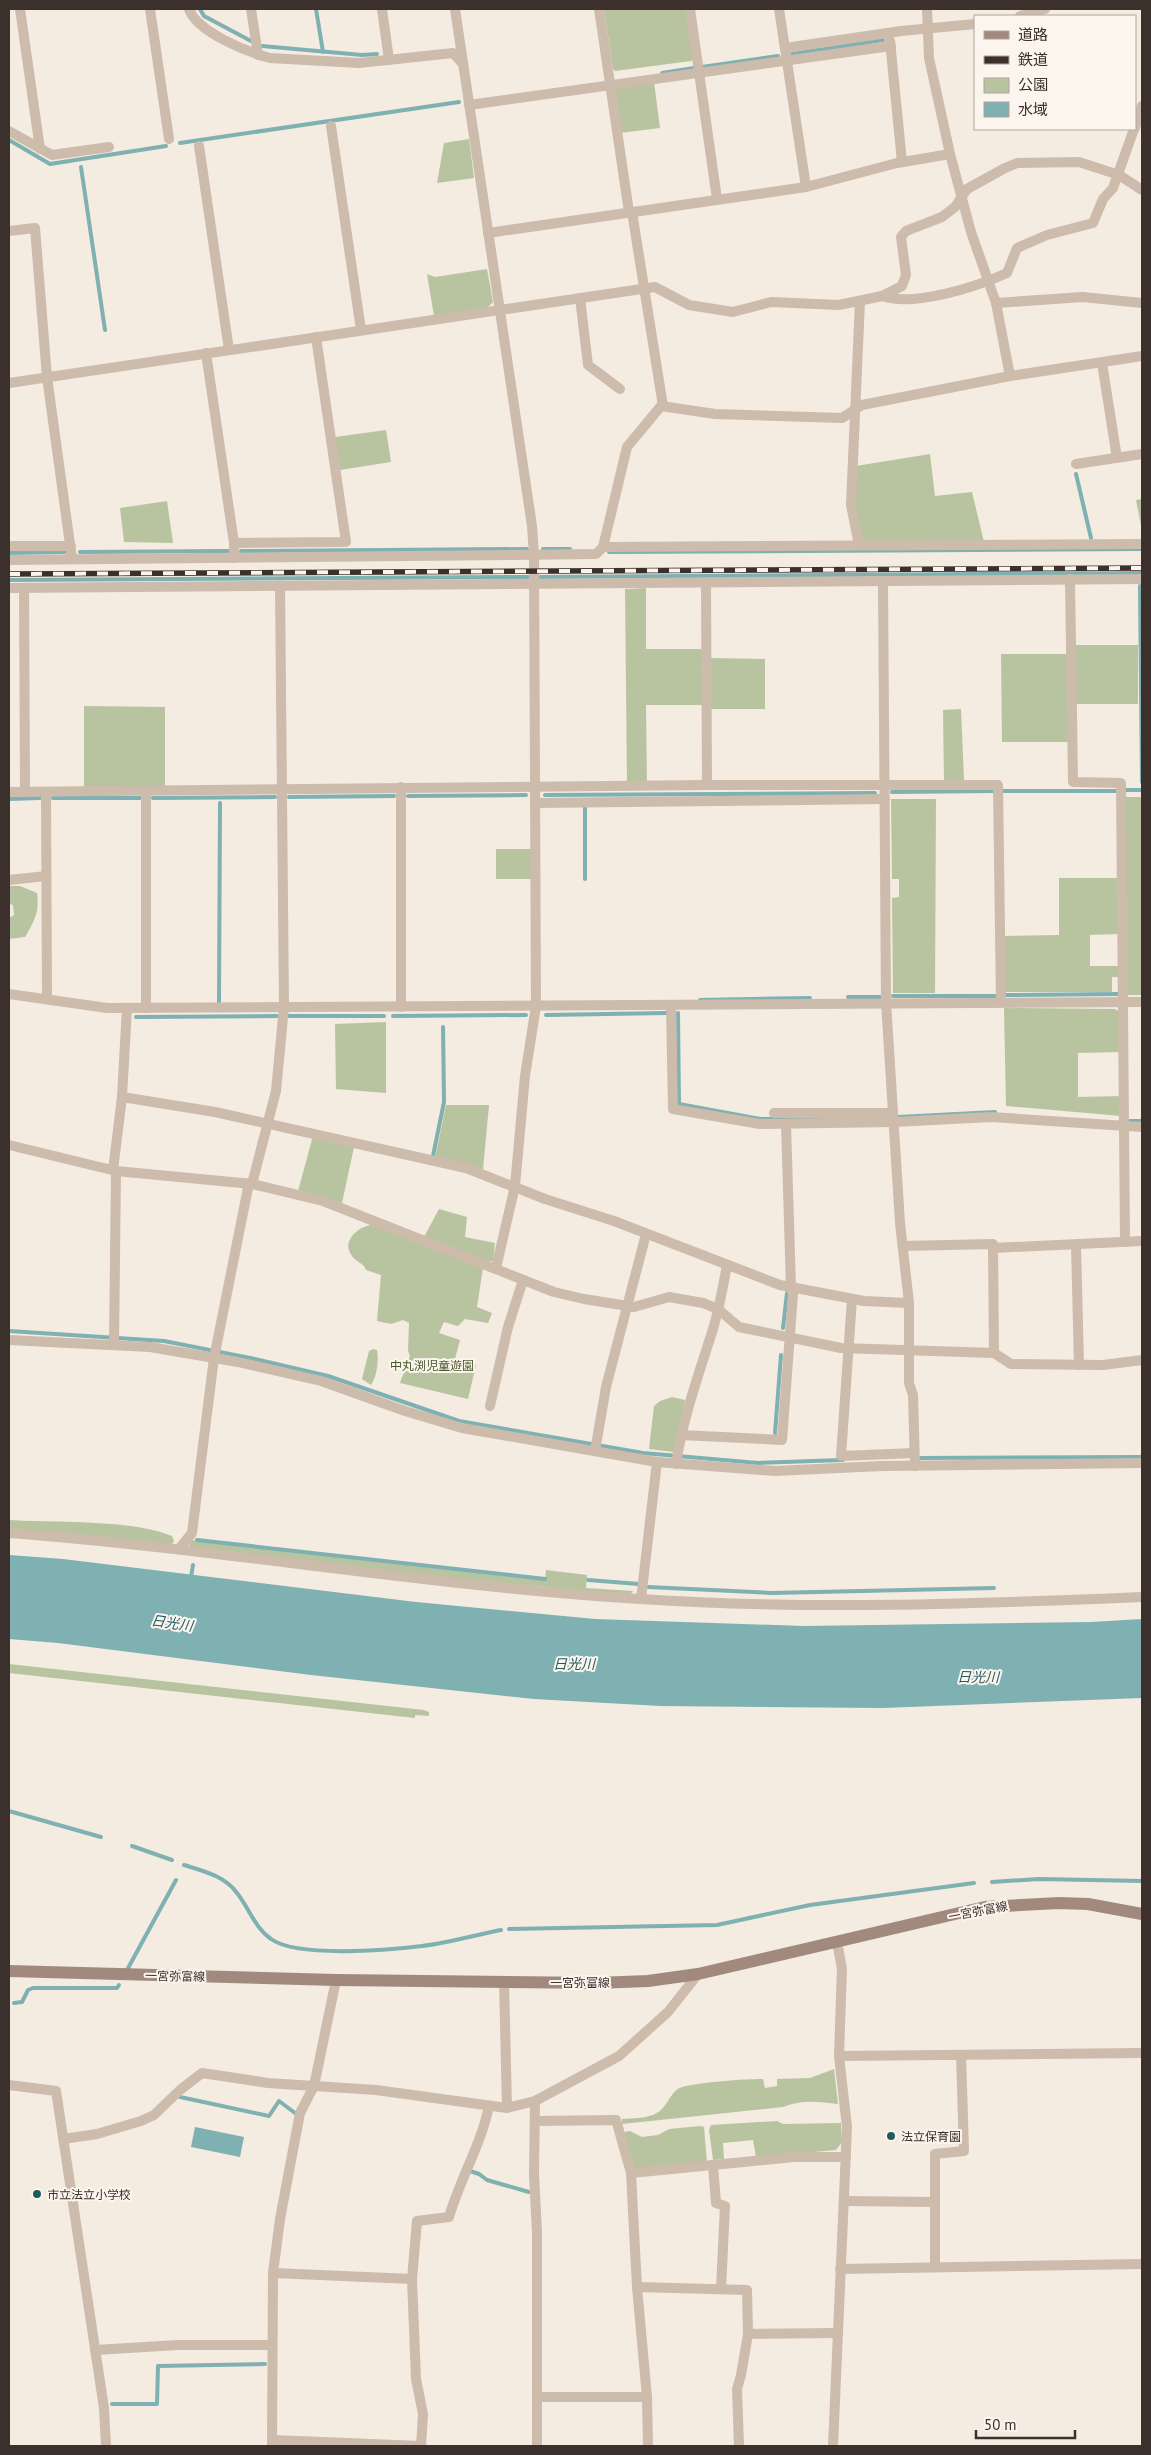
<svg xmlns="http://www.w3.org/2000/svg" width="1151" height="2455" viewBox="0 0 1151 2455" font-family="'PT Sans','Noto Sans JP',sans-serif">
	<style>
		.green { fill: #b8c4a0 }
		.water { fill: #7fb0b2 }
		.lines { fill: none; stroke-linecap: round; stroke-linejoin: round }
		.stream { stroke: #7fb0b2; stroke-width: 4 }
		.minor { stroke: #cdbbac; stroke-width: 10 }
		.secondary { stroke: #a18a7d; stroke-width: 12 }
		.rail-casing { stroke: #3b302b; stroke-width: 5.5 }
		.rail { stroke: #fbf5ee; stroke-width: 4; stroke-dasharray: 11; stroke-linecap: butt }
		.poi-dot { fill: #1f5a5e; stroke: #fbf5ee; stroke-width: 2 }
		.labels { text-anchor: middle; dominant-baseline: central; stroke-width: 4; stroke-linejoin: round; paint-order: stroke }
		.park-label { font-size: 12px; fill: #4a5a2e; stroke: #fbf5ee }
		.street-label { font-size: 12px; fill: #3b302b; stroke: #fbf5ee }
		.poi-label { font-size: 12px; fill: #3b302b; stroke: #fbf5ee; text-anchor: start }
		.water-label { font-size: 14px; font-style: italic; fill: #1f5a5e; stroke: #fbf5ee }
	</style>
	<rect width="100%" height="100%" fill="#f4ebe1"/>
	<g class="green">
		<path d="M604 9H686L694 57 691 61 615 71 613 69Z"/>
		<path d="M654 82 660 128 620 133 615 88Z"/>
		<path d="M469 139 474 178 437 183 444 143Z"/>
		<path d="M487 269 493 302 487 308 434 316 427 274 435 277Z"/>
		<path d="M386 430 391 462 340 470 335 437Z"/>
		<path d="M930 454 935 496 972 492 984 542 862 543 855 504 856 466Z"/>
		<path d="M1142 499V530L1136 500Z"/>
		<path d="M167 501 173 543 124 542 120 508Z"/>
		<path d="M646 588V649H704V705H646L647 784H627L625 589Z"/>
		<path d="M1074 645H1138V704H1075Z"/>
		<path d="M1001 654H1067L1069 742H1002Z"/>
		<path d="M709 658 765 659V709H709Z"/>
		<path d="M84 706 165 707V786L84 787Z"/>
		<path d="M961 709 964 780H944L943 710Z"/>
		<path d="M1124 797H1142V995H1128L1126 993Z"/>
		<path d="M891 799H936L935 993H893L892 898 899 897V879H892Z"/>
		<rect x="496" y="849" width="35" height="30"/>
		<path d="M1059 878H1119V934L1090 935V966H1120V977H1112V992H1005L1004 936 1059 935Z"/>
		<path d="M9 886H20L37 893C40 911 34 922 25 937L9 939V918L14 915 13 905 9 904Z"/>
		<path d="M1004 1008 1115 1009 1120 1012V1052L1078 1053V1097L1121 1096V1116L1006 1106Z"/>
		<path d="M386 1022V1093L336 1089 335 1024Z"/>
		<path d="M446 1105H489L483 1170 435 1158Z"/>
		<path d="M313 1136 354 1147 342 1203 298 1191Z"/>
		<path d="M439 1209 467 1217 465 1237 495 1243 493 1261H486L424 1237Z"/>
		<path d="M371 1225 483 1268 477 1307 492 1313 488 1323 465 1319 458 1326 444 1322 439 1333 460 1340 455 1359 476 1365 468 1399 400 1383 410 1356 408 1351 409 1323 403 1320 391 1324 377 1321 381 1275 366 1270C364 1263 356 1262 352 1256 341 1242 357 1227 371 1225Z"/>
		<path d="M373 1349 377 1350C379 1360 377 1376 371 1385L362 1379 369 1351Z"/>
		<path d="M672 1397 685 1400 674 1452 649 1449 654 1406 660 1401Z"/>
		<path d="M9 1520C56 1523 130 1519 172 1536L174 1541 171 1545 9 1529Z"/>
		<path d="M191 1540 545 1580 546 1570 587 1575 586 1588 633 1591 630 1595 438 1577 189 1547Z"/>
		<path d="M9 1664 424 1710 429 1712V1716L415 1715V1718L9 1673Z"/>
		<path d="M834 2069 838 2104C819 2102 802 2099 783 2107L622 2124V2119C635 2118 652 2119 662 2109 669 2102 672 2090 682 2087 701 2082 743 2079 763 2079L765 2088 777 2086V2079L810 2078Z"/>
		<path d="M777 2121 783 2124 841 2123 842 2142 836 2150 756 2157 753 2140 723 2143 724 2159 713 2160 709 2130 711 2125Z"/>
		<path d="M700 2126 704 2127 707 2162 633 2169 624 2132 630 2131 642 2137 658 2135 669 2129Z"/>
	</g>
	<g class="water">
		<path d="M9 1555 63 1559 416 1602 595 1619 804 1626 1091 1622 1142 1619V1698L883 1708 660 1706 534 1699 311 1675 58 1643 9 1639Z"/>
		<path d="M195 2127 244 2137 240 2157 191 2147Z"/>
	</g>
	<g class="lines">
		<g class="stream">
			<path d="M200 9 204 16 251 41"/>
			<path d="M316 9 323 52"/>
			<path d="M262 46 362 55 377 54"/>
			<path d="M792 54 883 40"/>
			<path d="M702 67 778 56"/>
			<path d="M662 73 694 68"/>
			<path d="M9 140 50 164 166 146"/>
			<path d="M180 143 459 102"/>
			<path d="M81 167 105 330"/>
			<path d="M1076 474 1091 538"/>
			<path d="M543 549H570"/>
			<path d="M241 551 527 549"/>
			<path d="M80 552 229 551"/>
			<path d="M609 552 1142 549"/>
			<path d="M9 553 65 552"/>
			<path d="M540 577 1142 573"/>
			<path d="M9 580 528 577"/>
			<path d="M1140 586 1142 782"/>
			<path d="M1126 790H1142"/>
			<path d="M1004 791H1116"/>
			<path d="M892 792 994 791"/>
			<path d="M545 795 875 793"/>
			<path d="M408 796 526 795"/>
			<path d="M289 797 394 796"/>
			<path d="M53 798H140"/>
			<path d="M153 798 275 797"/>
			<path d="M9 799 40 798"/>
			<path d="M585 879V807"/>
			<path d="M1006 995 1118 994"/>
			<path d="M893 996H996"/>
			<path d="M848 997H880"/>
			<path d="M700 1000 810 998"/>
			<path d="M219 1002 220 803"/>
			<path d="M678 1013 679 1104 760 1119 827 1118"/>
			<path d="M546 1015 667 1013"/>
			<path d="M288 1016H384"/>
			<path d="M393 1016 526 1015"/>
			<path d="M136 1017 277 1016"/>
			<path d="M898 1117 995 1112"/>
			<path d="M1128 1121H1142"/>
			<path d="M433 1156 444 1102 443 1027"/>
			<path d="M783 1328 787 1293"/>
			<path d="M9 1331 164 1341 250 1358 328 1376 459 1421 643 1453 758 1463 843 1460"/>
			<path d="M775 1433 781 1355"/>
			<path d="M917 1458 1142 1457"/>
			<path d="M197 1540 545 1579"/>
			<path d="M191 1577 193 1565"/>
			<path d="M588 1580 639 1584"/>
			<path d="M648 1587 772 1593 994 1588"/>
			<path d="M9 1811 101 1837"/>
			<path d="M132 1846 172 1860"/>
			<path d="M184 1865C203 1871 225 1876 237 1893 249 1908 255 1928 271 1939 297 1958 390 1950 422 1946 449 1943 475 1935 501 1930"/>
			<path d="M992 1882 1039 1879 1142 1881"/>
			<path d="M509 1929 717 1925 810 1905 974 1883"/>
			<path d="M127 1970 176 1880"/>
			<path d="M14 2003 22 2002 28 1990 33 1988H117L119 1985"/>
			<path d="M180 2097 269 2116 279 2101 295 2113"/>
			<path d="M470 2171 479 2174 487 2180 529 2192"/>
			<path d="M112 2404H157L158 2366 265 2364"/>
		</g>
		<g class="minor">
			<path d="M20 9 40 149"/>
			<path d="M150 9 169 139"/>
			<path d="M189 9C197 32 247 52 270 58L359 63 453 53 463 64"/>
			<path d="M251 9 258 55"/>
			<path d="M382 9 389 60"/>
			<path d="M455 9 532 526 534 555 536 1006 525 1076 515 1186 496 1268"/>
			<path d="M599 9 629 212"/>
			<path d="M690 9 717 199"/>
			<path d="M779 9 806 187"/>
			<path d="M927 9 929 58 950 154 971 232 996 303 1010 376"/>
			<path d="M1020 16 1045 9"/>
			<path d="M890 41 902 162"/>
			<path d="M785 48 901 31 975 24"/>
			<path d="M469 105 891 46"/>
			<path d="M331 126 361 330"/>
			<path d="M1135 128 1142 106"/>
			<path d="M9 131 52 155 109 147"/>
			<path d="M199 146 229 350"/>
			<path d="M632 212 663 406"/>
			<path d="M9 231 35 228 47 377 72 559"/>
			<path d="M488 233 806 187 897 163 950 154"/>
			<path d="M882 296C914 307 976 287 1007 273L1017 248 1047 235 1093 223 1103 199 1113 188 1134 129"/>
			<path d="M580 298 588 365 620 389"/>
			<path d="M996 303 1083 297 1142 303"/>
			<path d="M206 353 234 543V558"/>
			<path d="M1102 363 1117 458"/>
			<path d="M9 383 655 287 689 305 733 312 771 302 839 305 882 296 902 286 906 275 901 237 906 231 942 217 955 207 967 189 1005 168 1017 163 1079 162 1119 175 1142 190"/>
			<path d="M1076 464 1142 454"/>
			<path d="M234 543 346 542 316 337"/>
			<path d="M859 545 851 505 860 301"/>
			<path d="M9 546H71"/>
			<path d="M603 547 1142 544"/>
			<path d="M9 560 596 554 603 547 627 447 661 406 715 414 842 418 862 405 1010 376 1142 356"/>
			<path d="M1070 579 1073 782 1121 783 1125 1242"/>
			<path d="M706 582 707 785"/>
			<path d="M883 582 886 1002 900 1223 909 1303V1383L913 1395 915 1466"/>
			<path d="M9 588 1142 579"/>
			<path d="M24 588 25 792"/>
			<path d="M146 791V1008"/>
			<path d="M9 792 707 785H998L1001 1003"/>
			<path d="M46 792 47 999"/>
			<path d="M535 803 885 799"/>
			<path d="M9 880 46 876"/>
			<path d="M9 994 107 1008 1142 1002"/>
			<path d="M671 1005 673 1109 760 1124 894 1122 991 1117 1142 1127"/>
			<path d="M401 1007V787"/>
			<path d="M122 1097 215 1112 466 1168 545 1199 614 1221 780 1285 864 1301 909 1303"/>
			<path d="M774 1113H893"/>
			<path d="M9 1145 116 1171 252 1184 323 1201 554 1292 584 1299 634 1307 669 1297 703 1303 718 1309 739 1327 841 1348 994 1353 1011 1364 1103 1365 1142 1360"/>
			<path d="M113 1170 122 1097 127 1008"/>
			<path d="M252 1184 276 1091 284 1007 280 585"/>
			<path d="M1076 1245 1079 1365"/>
			<path d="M903 1246 993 1244 994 1353"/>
			<path d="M993 1248 1142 1241"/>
			<path d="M852 1299 841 1456 914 1453"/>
			<path d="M9 1340 150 1347 238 1362 321 1381 405 1411 462 1428 657 1462 775 1471 882 1466 1142 1463"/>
			<path d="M114 1344 116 1171"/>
			<path d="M490 1406 508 1327 523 1280"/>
			<path d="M680 1435 782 1440 793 1294 791 1288 786 1124"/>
			<path d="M595 1451 606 1387 646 1234"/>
			<path d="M676 1464C683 1417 699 1374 713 1329 719 1309 723 1287 727 1265"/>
			<path d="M9 1533C220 1549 428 1586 640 1599 807 1610 975 1604 1142 1597"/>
			<path d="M179 1549 192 1533 214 1358 249 1183"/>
			<path d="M641 1599 657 1462"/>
			<path d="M504 1981 507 2108"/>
			<path d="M839 2056 1142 2053"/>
			<path d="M9 2085 56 2091 104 2408 106 2446"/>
			<path d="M535 2101 534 2174 537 2232V2446"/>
			<path d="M535 2121 616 2120 631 2173 637 2287"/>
			<path d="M63 2139 97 2134 141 2121 154 2115 180 2090 202 2073 268 2083 376 2090 507 2108 535 2101 619 2056 668 2012 698 1974"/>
			<path d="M713 2165 716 2203 725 2206 721 2289"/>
			<path d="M631 2173 794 2157H846"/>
			<path d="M844 2201 935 2202"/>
			<path d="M935 2267V2154L964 2151 961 2055"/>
			<path d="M840 2269 1142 2264"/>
			<path d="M273 2273 412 2279"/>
			<path d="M748 2334 837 2333"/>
			<path d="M95 2350 178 2345H272"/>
			<path d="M537 2397H647L637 2287 747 2290 748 2334 741 2375 737 2389 739 2446"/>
			<path d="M647 2397 648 2446"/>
			<path d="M272 2440 421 2446"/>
			<path d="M272 2446 273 2273 280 2219 300 2113 314 2086 336 1980"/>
			<path d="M421 2446 423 2414 416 2379 412 2279 417 2221 449 2217C460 2179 481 2145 489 2106"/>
			<path d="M833 2446 847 2127 839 2056 842 1969 837 1942"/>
		</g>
		<path class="secondary" d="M9 1971 336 1980 596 1983 648 1981 698 1974 985 1907 1059 1903 1088 1904 1142 1914"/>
		<g class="rail-casing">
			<path id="rail" d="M9 574 1142 568"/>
		</g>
		<use href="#rail" class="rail"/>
	</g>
	<g class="poi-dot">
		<circle cx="891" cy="2136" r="5"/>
		<circle cx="37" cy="2194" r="5"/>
	</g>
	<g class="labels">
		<g class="park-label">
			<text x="432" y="1365">中丸渕児童遊園</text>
		</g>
		<g class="street-label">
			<text transform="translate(978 1911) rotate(-11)">一宮弥富線</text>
			<text transform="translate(175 1976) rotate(1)">一宮弥富線</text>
			<text x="580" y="1982">一宮弥富線</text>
		</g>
		<g class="poi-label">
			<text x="901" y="2136">法立保育園</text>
			<text x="47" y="2194">市立法立小学校</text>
		</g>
		<g class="water-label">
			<text transform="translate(172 1623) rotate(8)">日光川</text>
			<text x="574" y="1664">日光川</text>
			<text transform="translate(978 1677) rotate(1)">日光川</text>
		</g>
	</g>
	<rect width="1151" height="2455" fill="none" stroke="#3b302b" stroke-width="20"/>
	<rect x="974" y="15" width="162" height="115" fill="#fbf5ee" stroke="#aea6a0"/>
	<rect x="984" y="31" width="25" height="8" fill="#a18a7d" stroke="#aea6a0"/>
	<text x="1018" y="40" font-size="15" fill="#3b302b">道路</text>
	<rect x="984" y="56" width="25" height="8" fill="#3b302b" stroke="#aea6a0"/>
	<text x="1018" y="65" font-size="15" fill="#3b302b">鉄道</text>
	<rect x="984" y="78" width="25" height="15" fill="#b8c4a0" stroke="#aea6a0"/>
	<text x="1018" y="90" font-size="15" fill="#3b302b">公園</text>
	<rect x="984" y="102" width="25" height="15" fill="#7fb0b2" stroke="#aea6a0"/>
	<text x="1018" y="115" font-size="15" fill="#3b302b">水域</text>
	<path d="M976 2430v8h99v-8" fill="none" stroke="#3b302b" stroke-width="2.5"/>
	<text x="984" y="2430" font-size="15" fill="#3b302b" stroke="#fbf5ee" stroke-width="4" paint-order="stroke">50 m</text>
</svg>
